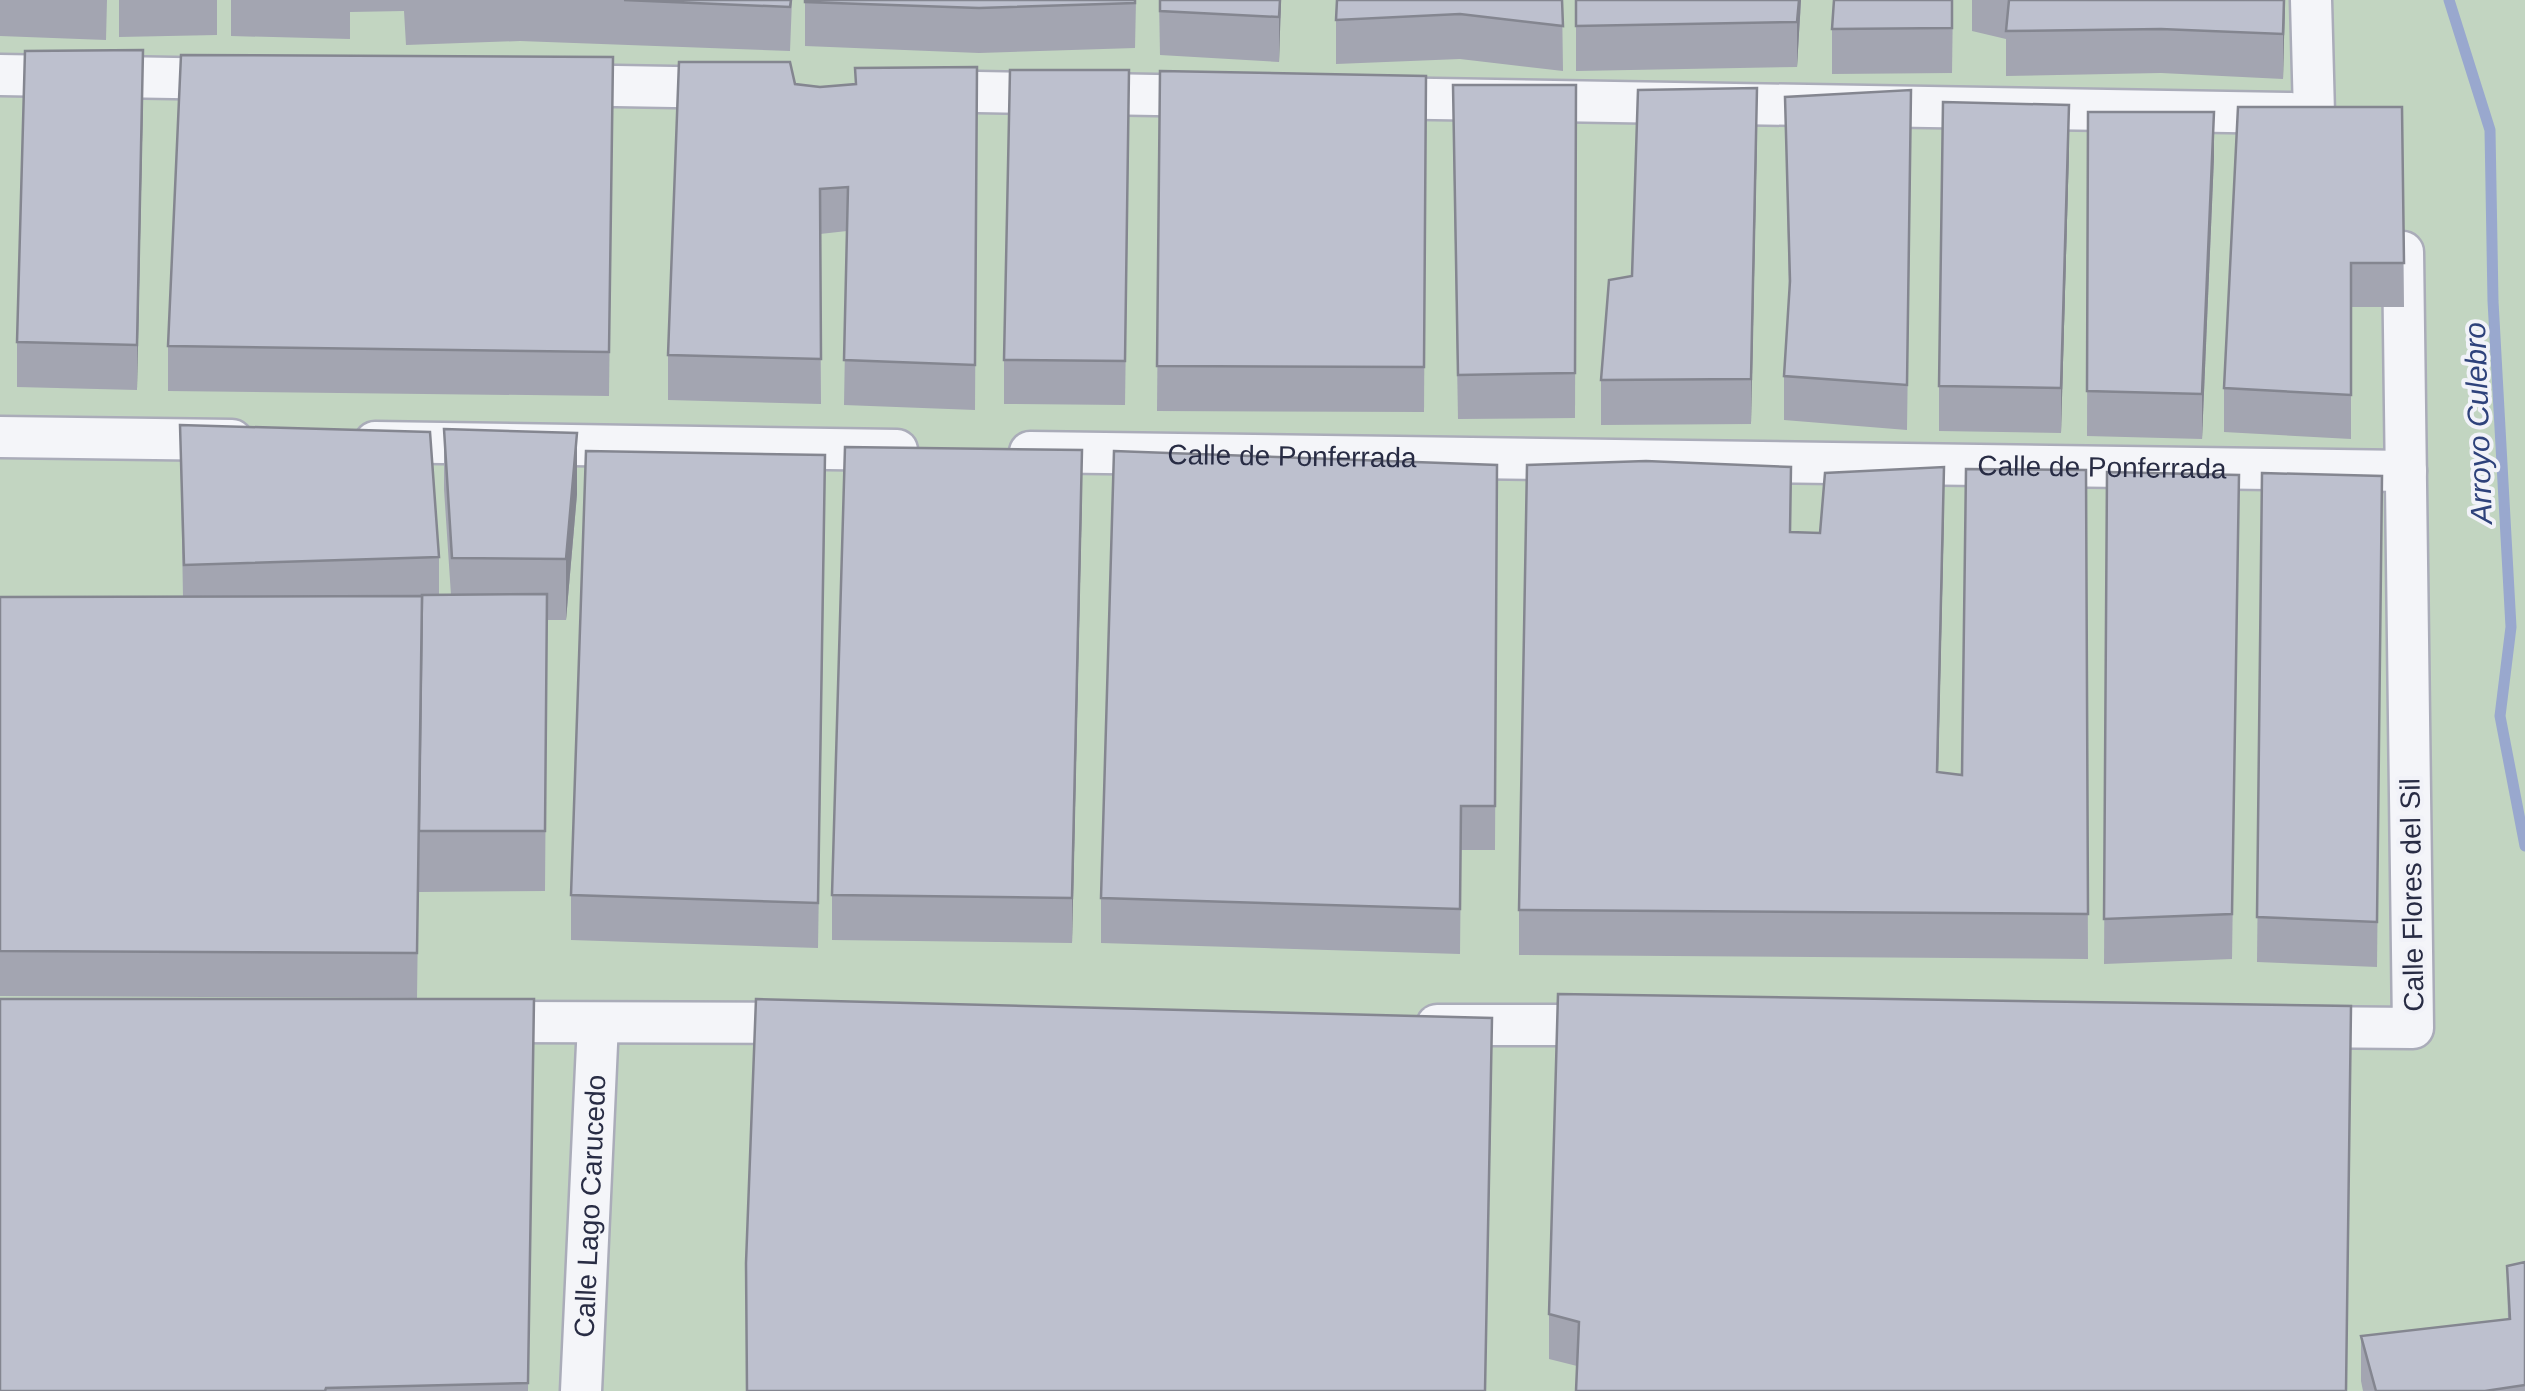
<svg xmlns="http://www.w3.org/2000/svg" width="2525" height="1391" viewBox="0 0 2525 1391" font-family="Helvetica,sans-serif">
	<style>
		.green { fill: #c2d5c1 }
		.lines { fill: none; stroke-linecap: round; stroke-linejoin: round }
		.stream { stroke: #99a8ce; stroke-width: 11 }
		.minor-casing { stroke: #aaacb9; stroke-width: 45 }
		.minor { stroke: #f4f5f9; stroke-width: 40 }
		.wall { fill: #a3a5b1 }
		.shaded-wall { fill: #848690 }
		.building { fill: #bdc0ce; stroke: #848690; stroke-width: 2.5 }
		.labels { text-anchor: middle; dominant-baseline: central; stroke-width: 8; stroke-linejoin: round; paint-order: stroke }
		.street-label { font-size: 28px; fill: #282c44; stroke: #f1f2f8 }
		.water-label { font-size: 30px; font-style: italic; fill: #2e427b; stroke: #f1f2f8 }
	</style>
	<rect width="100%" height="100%" fill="#e1e3eb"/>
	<rect class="green" x="0" y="0" width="2525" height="1391"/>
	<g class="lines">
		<path class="stream" d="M2449 0 2490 130 2493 301 2511 627 2500 716 2525 846"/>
		<g class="minor-casing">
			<g id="minor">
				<path d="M2311 0 2314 114"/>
				<path d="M0 75 231 79"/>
				<path d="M559 85 731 88"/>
				<path d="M924 91 1211 96"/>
				<path d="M1374 98 2291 113"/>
				<path d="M0 437 232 440"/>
				<path d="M375 442 897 450"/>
				<path id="s1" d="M1030 452 2406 471"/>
				<path d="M482 1022 809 1023"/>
				<path d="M1437 1025H1609"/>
				<path d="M2297 1027 2413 1028 2403 252"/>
				<path id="s2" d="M581 1391 598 1023"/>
			</g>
		</g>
		<use href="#minor" class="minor"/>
	</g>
	<g class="wall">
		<path d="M0 0H107L106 40 0 36Z"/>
		<path d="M119 0H217V35L119 37Z"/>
		<path d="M231 0H792L790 51 520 41 406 45 404 11 350 12V39L231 36Z"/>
		<path d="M805 0H1136L1135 48 979 53 805 46Z"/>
		<path d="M1159 0H1281L1279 62 1160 55Z"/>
		<path d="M1562 0 1563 71 1460 59 1336 64V20Z"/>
		<path d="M1576 0H1801L1797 67 1576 71Z"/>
		<path d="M1953 0 1952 73 1832 74V29Z"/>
		<path d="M1972 0H2285L2283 79 2161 73 2006 76V39L1972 31Z"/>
		<path d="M613 57 609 396 168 391V346Z"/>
		<path d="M977 67 975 410 844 405 847 231 820 234 821 404 668 400V355L795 84 820 87 855 84V68Z"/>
		<path d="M1160 71 1426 76 1424 412 1157 411Z"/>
		<path d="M1576 85 1575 418 1458 419 1453 129Z"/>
		<path d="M143 94 137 390 17 387V342Z"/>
		<path d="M1785 97 1911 135 1907 430 1784 420V376L1789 294Z"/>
		<path d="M2402 107 2404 307H2351V439L2224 432V388Z"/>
		<path d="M2088 112 2214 157 2202 439 2087 436Z"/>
		<path d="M1129 114 1125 405 1004 404V360Z"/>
		<path d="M1757 133 1751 424 1601 425V380L1632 276Z"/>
		<path d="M2069 150 2061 433 1939 431V386Z"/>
		<path d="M180 425 439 557V595H451L444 489V429L577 494 566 620H547L545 891 419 892V843L417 998 0 996V597H183Z"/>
		<path d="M1497 465 1495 850H1461L1460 954 1101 943V898Z"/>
		<path d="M2086 470 2088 959 1519 955V910L1790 533H1820L1944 511 1938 772 1962 775Z"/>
		<path d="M2107 472 2239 475 2232 959 2104 964Z"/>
		<path d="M2262 473 2382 476 2377 967 2257 962Z"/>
		<path d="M1082 494 1072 943 832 940V895Z"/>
		<path d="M825 499 818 948 571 940V895Z"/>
		<path d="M2351 1006 1577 1366 1549 1359V1314Z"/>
		<path d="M534 1033 528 1391H0Z"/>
		<path d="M2525 1262V1391H2363L2361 1381V1336L2508 1320 2507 1266Z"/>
	</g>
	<g class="shaded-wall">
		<path d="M1280 0H1281L1279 62V17Z"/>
		<path d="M1799 0H1801L1797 67V22Z"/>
		<path d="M2284 0H2285L2283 79V34Z"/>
		<path d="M143 50V94L137 390V345Z"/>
		<path d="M1757 88V133L1751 424V379Z"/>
		<path d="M2069 105V150L2061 433V388Z"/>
		<path d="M2214 112V157L2202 439V394Z"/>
		<path d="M577 433V494L566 620V559Z"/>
		<path d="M1082 450V494L1072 943V898Z"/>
		<path d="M1944 467V511L1937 817V772Z"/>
		<path d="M1492 1018V1063L1485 1391Z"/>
	</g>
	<g class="building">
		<path d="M624 0H791L790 7Z"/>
		<path d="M805 0H1135V3L979 8 805 2Z"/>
		<path d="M1160 0H1280L1279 17 1160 11Z"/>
		<path d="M1337 0H1562L1563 26 1460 14 1336 20Z"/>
		<path d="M1576 0H1799L1797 22 1576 26Z"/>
		<path d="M1834 0H1952V28L1832 29Z"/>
		<path d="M2009 0H2284L2283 34 2161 29 2006 31Z"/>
		<path d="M143 50 137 345 17 342 25 51Z"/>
		<path d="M181 55 613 57 609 352 168 346Z"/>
		<path d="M679 62H790L795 84 820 87 856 84 855 68 977 67 975 365 844 360 848 187 820 189 821 359 668 355Z"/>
		<path d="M1010 70H1129L1125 361 1004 360Z"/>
		<path d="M1160 71 1426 76 1424 367 1157 366Z"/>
		<path d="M1453 85H1576L1575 373 1458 375Z"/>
		<path d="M1757 88 1751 379 1601 380 1609 280 1632 276 1638 90Z"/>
		<path d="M1911 90 1907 385 1784 376 1790 281 1785 97Z"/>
		<path d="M1943 102 2069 105 2061 388 1939 386Z"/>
		<path d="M2238 107H2402L2404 263H2351V395L2224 388Z"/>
		<path d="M2088 112H2214L2202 394 2087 391Z"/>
		<path d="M180 425 430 432 439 557 184 565Z"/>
		<path d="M444 429 577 433 566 559 452 558Z"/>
		<path d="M845 447 1082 450 1072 898 832 895Z"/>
		<path d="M586 451 825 455 818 903 571 895Z"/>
		<path d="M1114 451 1497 465 1495 806H1461L1460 909 1101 898Z"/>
		<path d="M1646 461 1791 467 1790 532 1820 533 1825 473 1944 467 1937 772 1962 775 1966 469 2086 470 2088 914 1519 910 1527 465Z"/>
		<path d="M2107 472 2239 475 2232 914 2104 919Z"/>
		<path d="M2262 473 2382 476 2377 922 2257 917Z"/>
		<path d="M547 594 545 831H419L422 595Z"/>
		<path d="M422 596 417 953 0 951V597Z"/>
		<path d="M1558 994 2351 1006 2346 1391H1576L1579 1322 1549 1314Z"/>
		<path d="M0 999H534L528 1383 326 1388 325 1391H0Z"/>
		<path d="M756 999 1492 1018 1485 1391H747L746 1263Z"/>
		<path d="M2525 1262V1385L2485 1391H2376L2361 1336 2510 1319 2507 1266Z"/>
	</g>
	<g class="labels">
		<g class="street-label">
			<text stroke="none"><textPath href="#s1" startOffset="262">Calle de Ponferrada</textPath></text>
			<text stroke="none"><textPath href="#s1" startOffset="1072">Calle de Ponferrada</textPath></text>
			<text transform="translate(2412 895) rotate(-91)">Calle Flores del Sil</text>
			<text stroke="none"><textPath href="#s2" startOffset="185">Calle Lago Carucedo</textPath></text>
		</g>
		<g class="water-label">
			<text transform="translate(2478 423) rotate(-92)">Arroyo Culebro</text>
		</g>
	</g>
</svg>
